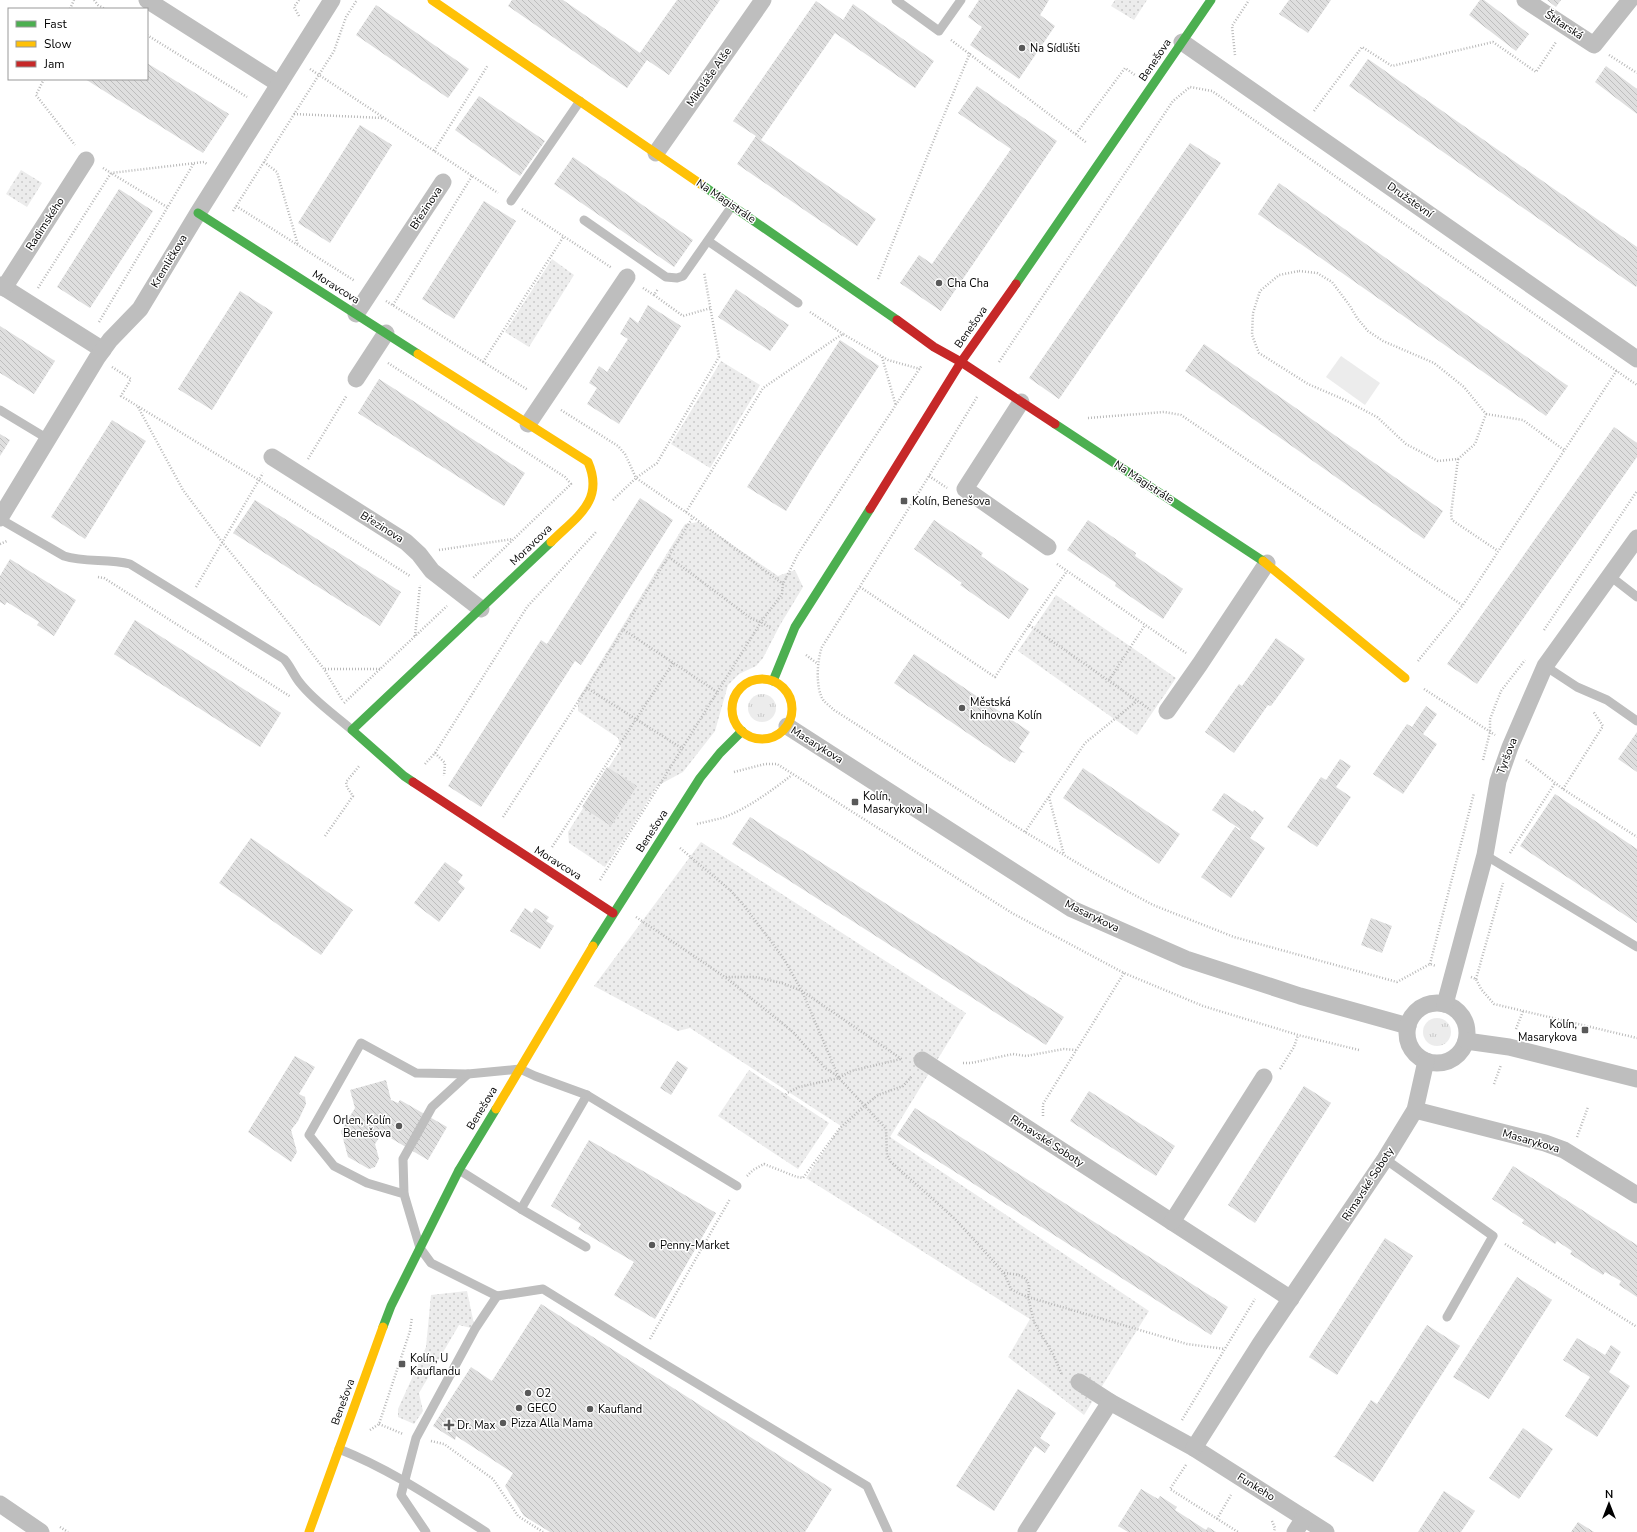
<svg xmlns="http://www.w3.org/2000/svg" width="1637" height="1532" viewBox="0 0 1637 1532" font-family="'Nunito Sans',sans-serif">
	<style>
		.grass { fill: url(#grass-tufts) }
		.park { fill: url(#park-dots) }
		.garden { fill: #ececec }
		.building { fill: url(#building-back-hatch) }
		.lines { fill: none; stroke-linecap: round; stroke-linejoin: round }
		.path { stroke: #b9b9b9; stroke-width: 2.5; stroke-dasharray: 1 2; stroke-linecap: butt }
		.lane { stroke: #bebebe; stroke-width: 9 }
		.street { stroke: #bebebe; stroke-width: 17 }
		.fast { stroke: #4caf50; stroke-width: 9 }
		.slow { stroke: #ffc107; stroke-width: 9 }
		.jam { stroke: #c62828; stroke-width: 9 }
		.poi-dot { fill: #595959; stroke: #fff; stroke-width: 1.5 }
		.labels { text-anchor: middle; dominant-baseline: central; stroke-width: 3; stroke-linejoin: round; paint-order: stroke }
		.street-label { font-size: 11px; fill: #000; stroke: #fff }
		.poi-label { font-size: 11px; fill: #000; stroke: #fff; text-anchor: start }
	</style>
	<defs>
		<pattern id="grass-tufts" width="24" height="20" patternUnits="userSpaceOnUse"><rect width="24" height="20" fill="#ececec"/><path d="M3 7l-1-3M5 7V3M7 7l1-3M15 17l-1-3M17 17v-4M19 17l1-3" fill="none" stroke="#c9c9c9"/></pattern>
		<pattern id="park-dots" width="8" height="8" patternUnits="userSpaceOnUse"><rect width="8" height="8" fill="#ececec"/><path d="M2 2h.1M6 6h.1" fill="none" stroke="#c9c9c9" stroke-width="1.8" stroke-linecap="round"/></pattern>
		<pattern id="building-back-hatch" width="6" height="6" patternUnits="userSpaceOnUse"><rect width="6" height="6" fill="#dfdfdf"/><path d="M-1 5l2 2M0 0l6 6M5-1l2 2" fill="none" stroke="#bebebe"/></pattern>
	</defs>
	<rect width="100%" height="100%" fill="#fff"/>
	<g class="grass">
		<circle cx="762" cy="708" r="14"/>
		<circle cx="1437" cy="1032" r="14"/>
	</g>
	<g class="park">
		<path d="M1115 0H1147L1134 20 1111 6Z"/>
		<path d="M21 170 42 183 27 207 6 194Z"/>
		<path d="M552 259 574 275 529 347 505 332Z"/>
		<path d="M721 361 760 385 710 468 671 444Z"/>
		<path d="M699 522 778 576 795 570 803 587 780 625 763 658 756 666 739 674 728 685 715 731 683 772 657 786 629 831 605 867 569 843 568 832 621 748 618 738 578 711V699L685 524Z"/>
		<path d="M1056 595 1176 678 1137 735 1018 651Z"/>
		<path d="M701 842 966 1013 890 1137 1149 1311 1084 1415 1008 1357 1030 1319 806 1178 841 1126 690 1028 678 1031 594 986Z"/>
		<path d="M749 1070 829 1123 798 1169 718 1116Z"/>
		<path d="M467 1291 475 1329 459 1325 419 1393 423 1411 414 1424 398 1417V1409L426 1347 431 1295Z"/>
	</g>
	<path class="garden" d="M1341 356 1380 383 1365 405 1326 377Z"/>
	<g class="building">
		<path d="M512 0H563L640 53 677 0H720L669 75 647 60 627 88 508 6Z"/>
		<path d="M979 0H1049L1040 15 1055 26 1019 79 970 45 982 27 968 17Z"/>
		<path d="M1289 0H1331L1308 33 1279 14Z"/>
		<path d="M1480 0H1484L1529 34 1516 51 1469 15Z"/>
		<path d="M1547 0H1561L1556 7Z"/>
		<path d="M816 1 843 20 853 4 934 61 915 88 835 33 761 140 876 219 857 246 737 164 756 136 733 121Z"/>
		<path d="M376 5 469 69 448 98 356 35Z"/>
		<path d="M1368 59 1637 247V285L1636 287 1349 86Z"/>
		<path d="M147 63 229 114 203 153 85 79H147Z"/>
		<path d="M1606 66 1637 89V114L1595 82Z"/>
		<path d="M977 86 1057 141 941 311 900 283 919 255 932 264 1011 149 958 113Z"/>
		<path d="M479 96 545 141 520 176 455 130Z"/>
		<path d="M360 125 392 145 330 243 298 223Z"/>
		<path d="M1190 143 1221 163 1059 399 1029 378Z"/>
		<path d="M573 157 693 240 674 267 554 184Z"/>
		<path d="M1279 183 1568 386 1546 416 1258 214Z"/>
		<path d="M119 189 153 211 90 308 57 287Z"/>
		<path d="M484 201 516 221 454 319 422 299Z"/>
		<path d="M736 289 789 325 770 351 718 317Z"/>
		<path d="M240 291 273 312 212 410 178 389Z"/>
		<path d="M648 305 681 326 619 424 587 404 597 388 589 383 599 366 607 372 628 339 620 334 630 317 638 323Z"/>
		<path d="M0 326 55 361 34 394 0 373Z"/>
		<path d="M840 340 879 366 816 462 786 511 747 487Z"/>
		<path d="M1204 344 1443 511 1424 539 1185 371Z"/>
		<path d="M379 379 525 473 504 506 358 413Z"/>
		<path d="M112 420 146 441 85 539 51 517Z"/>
		<path d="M1614 427 1637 443V457L1477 684 1447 664Z"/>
		<path d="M0 434 10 440 0 456Z"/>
		<path d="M640 498 673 520 581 665 575 661 481 807 448 786 541 640 547 644Z"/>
		<path d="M255 500 401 592 380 626 233 533Z"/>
		<path d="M934 520 983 553 981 556 1029 589 1009 619 960 585 962 583 914 549Z"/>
		<path d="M1088 520 1136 553 1135 556 1183 589 1163 619 1115 586 1116 583 1067 550Z"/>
		<path d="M10 559 76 600 54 636 37 625 39 622 7 602 5 605 0 602V576Z"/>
		<path d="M135 620 281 713 260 747 114 654Z"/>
		<path d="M1276 638 1305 659 1271 706 1268 705 1234 753 1205 732 1239 684 1242 686Z"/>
		<path d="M914 654 1030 732 1019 748 1025 753 1022 752 1015 763 1011 761 1010 762 894 683Z"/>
		<path d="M1426 706 1437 714 1423 734 1437 744 1403 794 1373 774 1407 724 1412 727Z"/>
		<path d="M1637 732V772L1618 759Z"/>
		<path d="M1340 759 1351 766 1336 787 1351 797 1317 847 1287 827 1321 777 1326 780Z"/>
		<path d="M607 767 637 786 611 826 582 807Z"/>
		<path d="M1083 768 1180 834 1159 864 1063 798Z"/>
		<path d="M1224 793 1253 812 1254 810 1264 818 1250 838 1265 848 1231 898 1201 877 1235 827 1240 831V829L1212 810Z"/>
		<path d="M1555 794 1637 849V923L1520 846Z"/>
		<path d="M750 817 1064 1017 1046 1045 732 844Z"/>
		<path d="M251 838 353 910 321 955 219 883Z"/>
		<path d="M445 862 463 875 458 882 465 888 439 922 414 903Z"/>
		<path d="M525 908 532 913 535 908 549 917 546 921 554 926 540 949 510 931Z"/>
		<path d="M1371 918 1392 926 1382 953 1361 945Z"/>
		<path d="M295 1056 315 1067 299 1094 305 1097 306 1104 298 1121 291 1130 297 1152 291 1162 248 1132Z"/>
		<path d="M677 1061 688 1068 671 1095 660 1088Z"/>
		<path d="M386 1080 391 1100 398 1103 400 1100 447 1127 428 1160 382 1133 375 1144 379 1159 375 1167 369 1169 348 1157 341 1131 355 1108 350 1090Z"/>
		<path d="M1304 1086 1331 1103 1255 1223 1228 1205Z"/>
		<path d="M1089 1091 1175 1146 1156 1176 1070 1121Z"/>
		<path d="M915 1108 1228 1307 1211 1335 897 1135Z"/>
		<path d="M589 1140 716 1213 655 1319 614 1295 634 1262 578 1229 581 1224 551 1206Z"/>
		<path d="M1513 1166 1637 1245V1297L1619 1285 1621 1281 1605 1272 1603 1275 1570 1254 1572 1251 1557 1241 1555 1244 1522 1223 1524 1220 1492 1199Z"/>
		<path d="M1385 1238 1413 1256 1337 1375 1309 1357Z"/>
		<path d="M1517 1277 1552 1300 1489 1399 1453 1377Z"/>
		<path d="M541 1304 832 1489 805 1532H550L524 1516 505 1486 513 1473 456 1436 455 1440 433 1426 471 1367 492 1381Z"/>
		<path d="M1427 1325 1460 1346 1373 1482 1333 1456H1335L1371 1400 1377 1404Z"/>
		<path d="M1577 1338 1605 1355 1611 1345 1621 1352 1609 1372 1630 1386 1597 1437 1565 1416 1590 1377 1563 1360Z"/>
		<path d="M1018 1389 1056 1413 1040 1438 1050 1445 1045 1453 1035 1446 994 1511 956 1486Z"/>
		<path d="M1523 1428 1553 1449 1519 1499 1489 1478Z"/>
		<path d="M1141 1489 1158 1499 1160 1496 1177 1507 1175 1510 1206 1530 1208 1527 1216 1532H1128L1118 1526Z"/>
		<path d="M1444 1491 1475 1511 1461 1532H1418Z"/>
		<path d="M1578 1522 1594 1532H1571Z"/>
	</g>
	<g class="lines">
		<g class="path">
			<path d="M94 0 98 5 105 9"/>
			<path d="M70 9 74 0"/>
			<path d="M299 16 294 7 299 0"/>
			<path d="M147 35 247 97"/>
			<path d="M951 40 1087 143"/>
			<path d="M1235 55 1232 26 1249 0"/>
			<path d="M1609 55 1637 73"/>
			<path d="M310 69 498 193"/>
			<path d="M44 79 36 95 75 145"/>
			<path d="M1314 111 1362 47 1392 66 1493 42 1536 72 1556 42"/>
			<path d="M294 114 383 118"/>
			<path d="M1076 134 1125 68 1135 75"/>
			<path d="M434 151 488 65"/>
			<path d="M264 162 277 172 298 245"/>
			<path d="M103 168 111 173 204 162 207 164"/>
			<path d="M236 206 355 281"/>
			<path d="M522 209 612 268"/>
			<path d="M233 211 334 51 346 17 357 0"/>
			<path d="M1299 271 1317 273 1332 282 1350 306 1357 318 1368 331 1383 341 1434 363 1464 387 1486 414 1475 444 1458 459 1438 461 1406 444 1377 417 1345 400 1308 384 1259 353 1252 335 1253 313 1260 291 1279 275Z"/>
			<path d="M878 279 939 127 970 53"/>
			<path d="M38 288 111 173 167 207"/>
			<path d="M643 288 654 295 658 289"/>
			<path d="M654 295 683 316 711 308"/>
			<path d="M386 301 528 390"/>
			<path d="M393 305 472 176"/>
			<path d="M810 312 843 334"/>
			<path d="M99 322 194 163"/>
			<path d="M882 357 896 406"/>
			<path d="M483 362 564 236"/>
			<path d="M999 362 1173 101 1190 87 1212 91 1637 385"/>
			<path d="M388 363 565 477 571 484 472 579"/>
			<path d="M112 367 131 379 121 396 259 480 410 576"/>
			<path d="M977 397 929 476 822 647C817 659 815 690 824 701 827 704 831 707 834 710L1025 832 1101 877 1153 905 1234 937 1397 982 1430 964 1436 966"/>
			<path d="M138 407 183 490 222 542 294 630 324 669 343 701"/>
			<path d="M561 410 618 446 625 454 636 478 693 517 783 584"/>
			<path d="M1486 414 1523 420 1564 450"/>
			<path d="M1088 418 1164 412 1181 415 1462 605"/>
			<path d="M308 459 347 395"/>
			<path d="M1458 459 1451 514 1452 520 1498 551"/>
			<path d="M929 476 947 488"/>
			<path d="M613 500 636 478 657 463 719 357 704 272"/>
			<path d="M686 512 763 388 835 339 843 334 888 360 920 369"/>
			<path d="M0 544 7 541"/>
			<path d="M439 550 513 539"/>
			<path d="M669 557 752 619 761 622 772 629"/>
			<path d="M1057 564 1186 653"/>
			<path d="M98 577 104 578 291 697"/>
			<path d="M196 587 263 473"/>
			<path d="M860 587 995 677 1029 625 1149 709"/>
			<path d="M1029 625 1067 571"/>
			<path d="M624 630 717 692"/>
			<path d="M1544 630 1637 491"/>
			<path d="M415 636 420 585"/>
			<path d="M806 655 818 664"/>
			<path d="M1418 661 1463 605 1617 370"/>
			<path d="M325 669H380"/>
			<path d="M1109 680 1145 625"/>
			<path d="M587 688 693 517"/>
			<path d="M1424 689 1495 735"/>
			<path d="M344 703 447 606"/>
			<path d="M435 753 445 763 444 776"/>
			<path d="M1483 760 1490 732V719L1501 691 1525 660"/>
			<path d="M1526 760 1563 789 1637 837"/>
			<path d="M425 764 435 753 527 607 596 532"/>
			<path d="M734 772 765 764H777L1012 913 1124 973 1203 1006 1298 1035 1359 1050"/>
			<path d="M1563 789 1603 726 1593 711"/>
			<path d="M1049 797 1064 855"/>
			<path d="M503 817 587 688 683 749"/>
			<path d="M697 824C705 822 714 820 722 818 747 809 771 791 792 775"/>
			<path d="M1025 832 1085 743 1137 701"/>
			<path d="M325 836 353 796 347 787 346 782 360 765"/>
			<path d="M552 847 673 663"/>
			<path d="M680 848 731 891 745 907 770 940 784 959 802 991 839 1078 886 1129 887 1155 891 1162 955 1219 1004 1273 1011 1289 1020 1294 1028 1297 1034 1322 1053 1354 1062 1375"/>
			<path d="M1510 853 1555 783"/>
			<path d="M600 880 761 622 782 594 783 584 798 554 922 365"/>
			<path d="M636 917 725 977"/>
			<path d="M1430 964 1474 793"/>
			<path d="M1471 977 1476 979 1481 989 1494 1004 1637 1038"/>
			<path d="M1476 979 1503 883"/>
			<path d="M1516 1029 1523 1011"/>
			<path d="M963 1063H971L1013 1054 1026 1056 1064 1049 1076 1050"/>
			<path d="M1280 1069 1294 1047 1298 1035"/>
			<path d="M839 1077 825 1068 793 1032 725 977H755L782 983 802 991 903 1060"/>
			<path d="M1494 1084 1501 1065"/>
			<path d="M784 1097 787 1093 799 1087 839 1078 851 1071 901 1059"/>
			<path d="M1043 1116V1104L1124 973"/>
			<path d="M1577 1137 1588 1107"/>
			<path d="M747 1176 753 1170 764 1164 797 1177 803 1178 840 1128 864 1106 878 1095 903 1086 912 1076"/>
			<path d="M1505 1244 1637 1327"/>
			<path d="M1004 1273C1023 1275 1032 1276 1028 1297L1187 1344 1225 1349"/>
			<path d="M650 1339 730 1199"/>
			<path d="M1182 1420 1255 1299"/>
			<path d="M379 1424 403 1434"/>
			<path d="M370 1430 379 1424 410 1331 412 1317"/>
			<path d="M431 1441 444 1444 493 1479 518 1516 543 1532"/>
			<path d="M1186 1465 1170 1489 1238 1532"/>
			<path d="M1217 1519 1231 1495"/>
			<path d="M1272 1521 1275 1528 1274 1532"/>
			<path d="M60 1527 68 1532"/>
		</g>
		<g class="lane">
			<path d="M896 0 939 31 961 0"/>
			<path d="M511 201 580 101"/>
			<path d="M584 220 666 277 677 278 683 276 732 206"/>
			<path d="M708 241 798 303"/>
			<path d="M0 410 48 439"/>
			<path d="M0 519 64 556C85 563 108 558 130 564L284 659C291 667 294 676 300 683 314 701 335 715 352 730"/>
			<path d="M1610 576 1637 597"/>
			<path d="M1545 666 1577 687 1607 700 1637 721"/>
			<path d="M1485 855 1637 947"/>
			<path d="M1385 1159 1493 1236 1447 1317"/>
			<path d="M459 1170 521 1209 586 1247"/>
			<path d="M404 1194 403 1159 432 1107 468 1074"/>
			<path d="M521 1209 587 1095 737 1186"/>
			<path d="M497 1296 543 1289 643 1351 867 1486 888 1532"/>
			<path d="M339 1449C392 1470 438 1502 486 1532"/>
			<path d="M426 1532 401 1495 416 1438 475 1329 497 1296 431 1263 420 1248 404 1194 367 1183 334 1166 309 1135 361 1043 416 1073 468 1074 520 1069 535 1076 587 1095"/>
		</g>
		<g class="street">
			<path d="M147 0 279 84"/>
			<path d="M1525 0 1594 45 1630 0"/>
			<path d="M1182 42 1637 359"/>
			<path d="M656 153 763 0"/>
			<path d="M0 285 103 350"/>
			<path d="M4 288 86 160"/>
			<path d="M356 314 443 182"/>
			<path d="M356 379 386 333"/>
			<path d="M1021 402 965 489 1048 547"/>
			<path d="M528 424 627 277"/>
			<path d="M272 457 406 542 419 554 432 571 481 609"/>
			<path d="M0 518 97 358 110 340 140 309 198 213 332 0"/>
			<path d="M1167 711 1200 664 1267 563"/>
			<path d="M787 726 1072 909 1186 959 1300 996 1408 1026"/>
			<circle cx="1437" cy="1033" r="30"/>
			<path d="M1445 1004 1485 855 1498 781 1510 747 1545 666 1637 538"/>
			<path d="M1466 1041 1509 1047 1637 1079"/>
			<path d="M922 1060 1291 1299"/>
			<path d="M1415 1110 1545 1143 1564 1150 1637 1195"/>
			<path d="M1172 1222 1264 1077"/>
			<path d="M1079 1382 1110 1402 1194 1448 1326 1532"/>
			<path d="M1194 1448 1260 1344 1385 1159 1415 1110 1426 1061"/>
			<path d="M0 1504 41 1532"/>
			<path d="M1026 1532 1110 1402"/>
			<path d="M1295 1532 1304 1518"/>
		</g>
		<g class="fast">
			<path d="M702 185 897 320"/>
			<path d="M198 213 418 354"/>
			<path d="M1016 284 1211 0"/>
			<path d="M1055 424 1263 561"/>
			<path d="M773 681 795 627 870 509"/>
			<path d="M413 782 404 776 352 730 551 542"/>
			<path d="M593 946 700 778 720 753 742 731"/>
			<path d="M383 1327 391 1306 459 1170 496 1109"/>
		</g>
		<g class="slow">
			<path d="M432 0 702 185"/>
			<path d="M418 354 588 462C605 501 576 517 551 542"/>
			<path d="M1263 561 1405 678"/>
			<circle cx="762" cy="709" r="30"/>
			<path d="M496 1109 593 946"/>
			<path d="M309 1532 383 1327"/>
		</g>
		<g class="jam">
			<path d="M897 320 934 347 961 362 1055 424"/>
			<path d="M870 509 961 362 1016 284"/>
			<path d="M413 782 613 913"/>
		</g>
	</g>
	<g class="poi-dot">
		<circle cx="1022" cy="48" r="4"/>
		<circle cx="939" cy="283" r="4"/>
		<rect x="900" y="497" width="8" height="8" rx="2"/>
		<circle cx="962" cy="708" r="4"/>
		<rect x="851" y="798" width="8" height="8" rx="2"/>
		<rect x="1581" y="1026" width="8" height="8" rx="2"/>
		<circle cx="399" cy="1126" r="4"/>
		<circle cx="652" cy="1245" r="4"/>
		<rect x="398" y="1360" width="8" height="8" rx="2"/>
		<circle cx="528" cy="1393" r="4"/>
		<circle cx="519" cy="1408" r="4"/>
		<circle cx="590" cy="1409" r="4"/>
		<circle cx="503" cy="1423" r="4"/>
		<path d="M447 1419h4v4h4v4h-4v4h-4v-4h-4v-4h4z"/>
	</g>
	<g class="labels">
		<g class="street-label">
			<text transform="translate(1564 25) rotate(33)">Štítarská</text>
			<text transform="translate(1155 60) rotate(-56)">Benešova</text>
			<text transform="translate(709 77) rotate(-55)">Mikoláše Alše</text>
			<text transform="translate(1410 200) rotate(35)">Družstevní</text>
			<text transform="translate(726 201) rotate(34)">Na Magistrále</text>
			<text transform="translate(426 208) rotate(-57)">Březinova</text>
			<text transform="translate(45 224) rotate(-57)">Radimského</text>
			<text transform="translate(169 261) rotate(-59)">Kremličkova</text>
			<text transform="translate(336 287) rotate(32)">Moravcova</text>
			<text transform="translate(971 327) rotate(-55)">Benešova</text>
			<text transform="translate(1144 482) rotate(33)">Na Magistrále</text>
			<text transform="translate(382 527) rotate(32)">Březinova</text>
			<text transform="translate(531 545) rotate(-44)">Moravcova</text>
			<text transform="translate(817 745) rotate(32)">Masarykova</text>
			<text transform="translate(1507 756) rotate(-69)">Tyršova</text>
			<text transform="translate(652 831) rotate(-57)">Benešova</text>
			<text transform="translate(558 863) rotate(32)">Moravcova</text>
			<text transform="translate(1092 916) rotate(26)">Masarykova</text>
			<text transform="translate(482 1108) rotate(-59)">Benešova</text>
			<text transform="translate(1047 1141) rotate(33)">Rimavské Soboty</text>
			<text transform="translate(1531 1141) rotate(16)">Masarykova</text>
			<text transform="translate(1368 1184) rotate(-57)">Rimavské Soboty</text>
			<text transform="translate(343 1402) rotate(-70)">Benešova</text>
			<text transform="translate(1256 1487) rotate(32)">Funkeho</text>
		</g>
		<g class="poi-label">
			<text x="1030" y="48">Na Sídlišti</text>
			<text x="947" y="283">Cha Cha</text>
			<text x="912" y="501">Kolín, Benešova</text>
			<text x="970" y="702">Městská<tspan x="970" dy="13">knihovna Kolín</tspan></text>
			<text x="863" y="796">Kolín,<tspan x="863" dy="13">Masarykova I</tspan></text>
			<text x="1577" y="1024" text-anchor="end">Kolín,<tspan x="1577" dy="13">Masarykova</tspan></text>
			<text x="391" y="1120" text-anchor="end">Orlen, Kolín<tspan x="391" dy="13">Benešova</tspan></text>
			<text x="660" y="1245">Penny-Market</text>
			<text x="410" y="1358">Kolín, U<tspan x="410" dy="13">Kauflandu</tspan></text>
			<text x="536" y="1393">O2</text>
			<text x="527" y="1408">GECO</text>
			<text x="598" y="1409">Kaufland</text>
			<text x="511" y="1423">Pizza Alla Mama</text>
			<text x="457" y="1425">Dr. Max</text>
		</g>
	</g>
	<rect x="8" y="8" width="140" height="72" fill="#ffffff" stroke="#999999"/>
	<rect x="16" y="21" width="20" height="6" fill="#4caf50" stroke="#999999"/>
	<text x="44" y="28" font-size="12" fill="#000000">Fast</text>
	<rect x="16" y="41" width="20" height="6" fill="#ffc107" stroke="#999999"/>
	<text x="44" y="48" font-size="12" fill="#000000">Slow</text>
	<rect x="16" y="61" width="20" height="6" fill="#c62828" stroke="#999999"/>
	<text x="44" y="68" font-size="12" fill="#000000">Jam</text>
	<g transform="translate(1609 1504)" stroke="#ffffff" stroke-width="3" paint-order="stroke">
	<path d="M0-3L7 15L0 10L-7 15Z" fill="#000000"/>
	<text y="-6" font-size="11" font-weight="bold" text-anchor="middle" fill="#000000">N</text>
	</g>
</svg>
